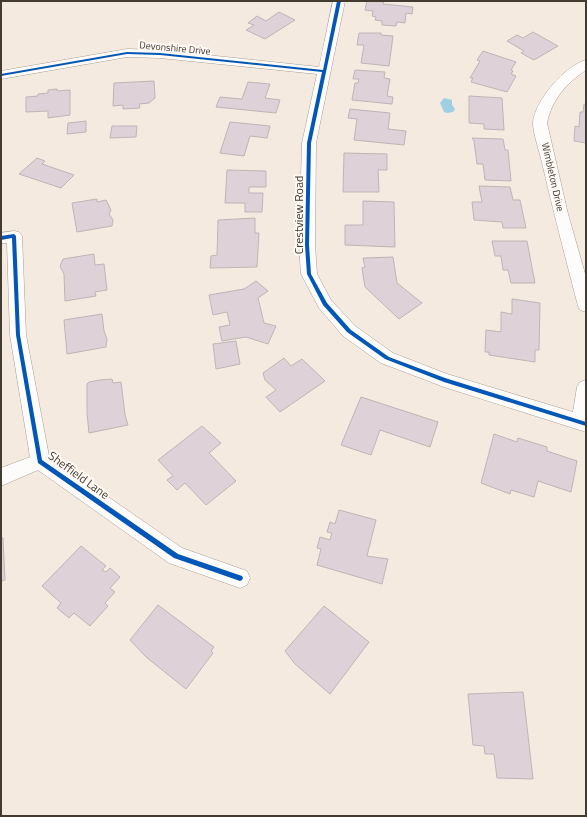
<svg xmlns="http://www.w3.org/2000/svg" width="587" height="817" viewBox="0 0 587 817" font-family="'Titillium Web',sans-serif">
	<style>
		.water { fill: #9ecfe2 }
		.building { fill: #ded2d8; stroke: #beb5b6 }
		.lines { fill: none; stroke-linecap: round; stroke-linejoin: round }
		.minor-casing { stroke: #a79f95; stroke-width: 1 }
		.minor { fill: #fefcfa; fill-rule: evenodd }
		.cycleway-casing { stroke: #fffaf5; stroke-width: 3 }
		.cycleway { fill: #0057b8; fill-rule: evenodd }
		.labels { text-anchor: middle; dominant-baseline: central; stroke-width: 4; stroke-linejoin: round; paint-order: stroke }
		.far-street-label { font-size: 10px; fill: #433a30; stroke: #fffaf5 }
		.street-label { font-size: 12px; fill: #433a30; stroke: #fffaf5 }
	</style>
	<rect width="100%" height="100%" fill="#f5eadf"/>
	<path class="water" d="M444 98 452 100V105L455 109 453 112 447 113 444 112 440 103Z"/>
	<g class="building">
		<path d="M367 1H384L383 4 413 7 412 14 406 13 405 23 397 22 396 26 382 25V21L375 20 376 17 372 16 373 11 365 10Z"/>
		<path d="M279 12 295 20 265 39 246 30 254 25 248 23 257 16 266 21Z"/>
		<path d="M533 32 558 46 534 60 521 53 524 51 507 41 517 35 523 38Z"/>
		<path d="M359 33H381V35L393 36 389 66 361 63 364 45H357Z"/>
		<path d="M483 51 516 62 511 70 513 71 511 74 516 76 507 92 471 82 473 78H470L480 61 477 60Z"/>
		<path d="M355 70 385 72 384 78 390 79 387 96 393 97 392 104 352 100 355 83H358L359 79H353Z"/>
		<path d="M154 81 155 98 149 103 139 104 140 108 123 109V105L113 106 114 83Z"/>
		<path d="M248 82 270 84 265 98 280 100 276 113 216 107 220 97 242 99Z"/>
		<path d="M57 89V91L70 90V115L48 118V111L26 112V97L38 96V94L48 93V90Z"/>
		<path d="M469 96 502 98 504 130 484 129V124L469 123Z"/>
		<path d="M584 104 586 105V143L574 141 575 126 579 127 580 112H583Z"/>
		<path d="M350 109 390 113 388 129 406 131 404 145 354 140 357 119 348 118Z"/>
		<path d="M86 121V132L67 134 68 123Z"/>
		<path d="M230 122 270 126 267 138 250 136 244 156 220 153Z"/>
		<path d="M112 126H137L136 137 110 138Z"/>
		<path d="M472 138 503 139 505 150H508L511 181 485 180 483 164H477L474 141Z"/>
		<path d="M344 153 387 154V170H378L379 192H343Z"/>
		<path d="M37 158 45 161 42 164 74 175 61 188 19 174Z"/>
		<path d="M227 170 266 171V187H249V193H263L262 212H245V203H225Z"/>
		<path d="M479 186 510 187 513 200H520L526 228H503L502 222 474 220 472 202H482Z"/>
		<path d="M97 199V202L106 200 111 210 109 214 113 220 112 226 77 232 72 203Z"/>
		<path d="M363 201 394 202 395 247 345 245V225H363Z"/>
		<path d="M255 218V233H259L257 267 210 268 211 256 217 255 218 220Z"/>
		<path d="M492 241H527L535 283H511L508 270H503L501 256H495Z"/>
		<path d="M94 254 95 265 104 264 107 290 95 292 96 296 65 301 64 274 60 266 63 259Z"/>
		<path d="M393 257 397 283 422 303 399 319 365 287 362 268 365 267 363 258Z"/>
		<path d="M256 281 268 291 258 298 264 323 276 326 268 344 246 337 222 341 219 327 230 325 227 312 213 315 209 295 244 289Z"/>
		<path d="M512 299 540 303 539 350H535V362L489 355V352H485L486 330 501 332V312L512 314Z"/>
		<path d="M102 314 104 331 107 339 106 347 67 354 64 320Z"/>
		<path d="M236 341 240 364 216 369 213 344Z"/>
		<path d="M284 358 291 366 302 359 325 381 280 412 266 397 276 390 265 380 263 373Z"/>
		<path d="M112 379 113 383 121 382 125 415 128 425 89 433 87 413V384L89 382 100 380Z"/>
		<path d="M361 397 438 422 430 447 380 430 371 455 341 445Z"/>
		<path d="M202 426 221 443 209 453 236 481 206 505 185 483 177 490 167 480 173 476 158 460Z"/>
		<path d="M494 434 517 442 518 438 547 447V451L577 461 571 492 538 481 534 497 511 490 510 494 481 483Z"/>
		<path d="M339 510 376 520 367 556 388 559 382 584 317 565 321 549 317 548 320 537 330 540 332 533 327 532 330 522 335 524Z"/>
		<path d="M1 538H3L5 580 1 581Z"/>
		<path d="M81 546 106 566 102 570 106 572 110 568 120 577 110 588 115 592 105 603 108 606 90 626 74 613 69 618 57 608 61 603 42 586Z"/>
		<path d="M158 605 214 647 211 651 213 653 186 689 146 657 130 640Z"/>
		<path d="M324 606 369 642 330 694 295 664 285 651Z"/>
		<path d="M523 692 533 779 497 778 494 754H485L484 746 473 745 468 694Z"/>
	</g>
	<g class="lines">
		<g class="minor-casing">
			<g id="minor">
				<path d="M333 1H345L316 143 315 245 317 274 331 300 355 326 393 353 447 374 573 412 577 387 580 382 586 380V432L444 387 381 363 343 336 319 308 301 274 299 245 302 143 317 74 160 58 127 57 1 79V71L127 49 160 50 319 67Z"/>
				<path d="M586 60V70C566 84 552 99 547 123L568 214 586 277V312L580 310 578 306C566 260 554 214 543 167 541 156 533 134 533 123 534 101 566 65 586 60Z"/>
				<path d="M14 231 19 232 22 236 26 335 49 456 182 548 247 571 250 578 247 585 240 588 169 563 38 470 1 486V468L30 457 10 335 7 243H1V233Z"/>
			</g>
		</g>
		<use href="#minor" class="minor"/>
		<g class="cycleway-casing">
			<g id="cycleway">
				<path d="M337 1H341L311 143 309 245 311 274 327 303 351 330 389 357 445 378 586 422V426L444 382 385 359 347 332 323 305 307 274 305 245 307 143 322 72 160 55 127 54 1 76V74L127 52 160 53 323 70Z"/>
				<path d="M14 234 16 236 20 335 42 460 178 554 242 576 243 578 242 580 240 581 174 558 38 463 16 335 12 238 1 240V236Z"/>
			</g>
		</g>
		<use href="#cycleway" class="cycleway"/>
	</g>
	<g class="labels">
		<g class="far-street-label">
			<text transform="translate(175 48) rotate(5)">Devonshire Drive</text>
			<text transform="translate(553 177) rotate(77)">Wimbleton Drive</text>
		</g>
		<g class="street-label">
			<text transform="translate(298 215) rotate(-90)">Crestview Road</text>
			<text transform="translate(79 475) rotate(36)">Sheffield Lane</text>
		</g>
	</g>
	<rect width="587" height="817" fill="none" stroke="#433a30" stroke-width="4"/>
</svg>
